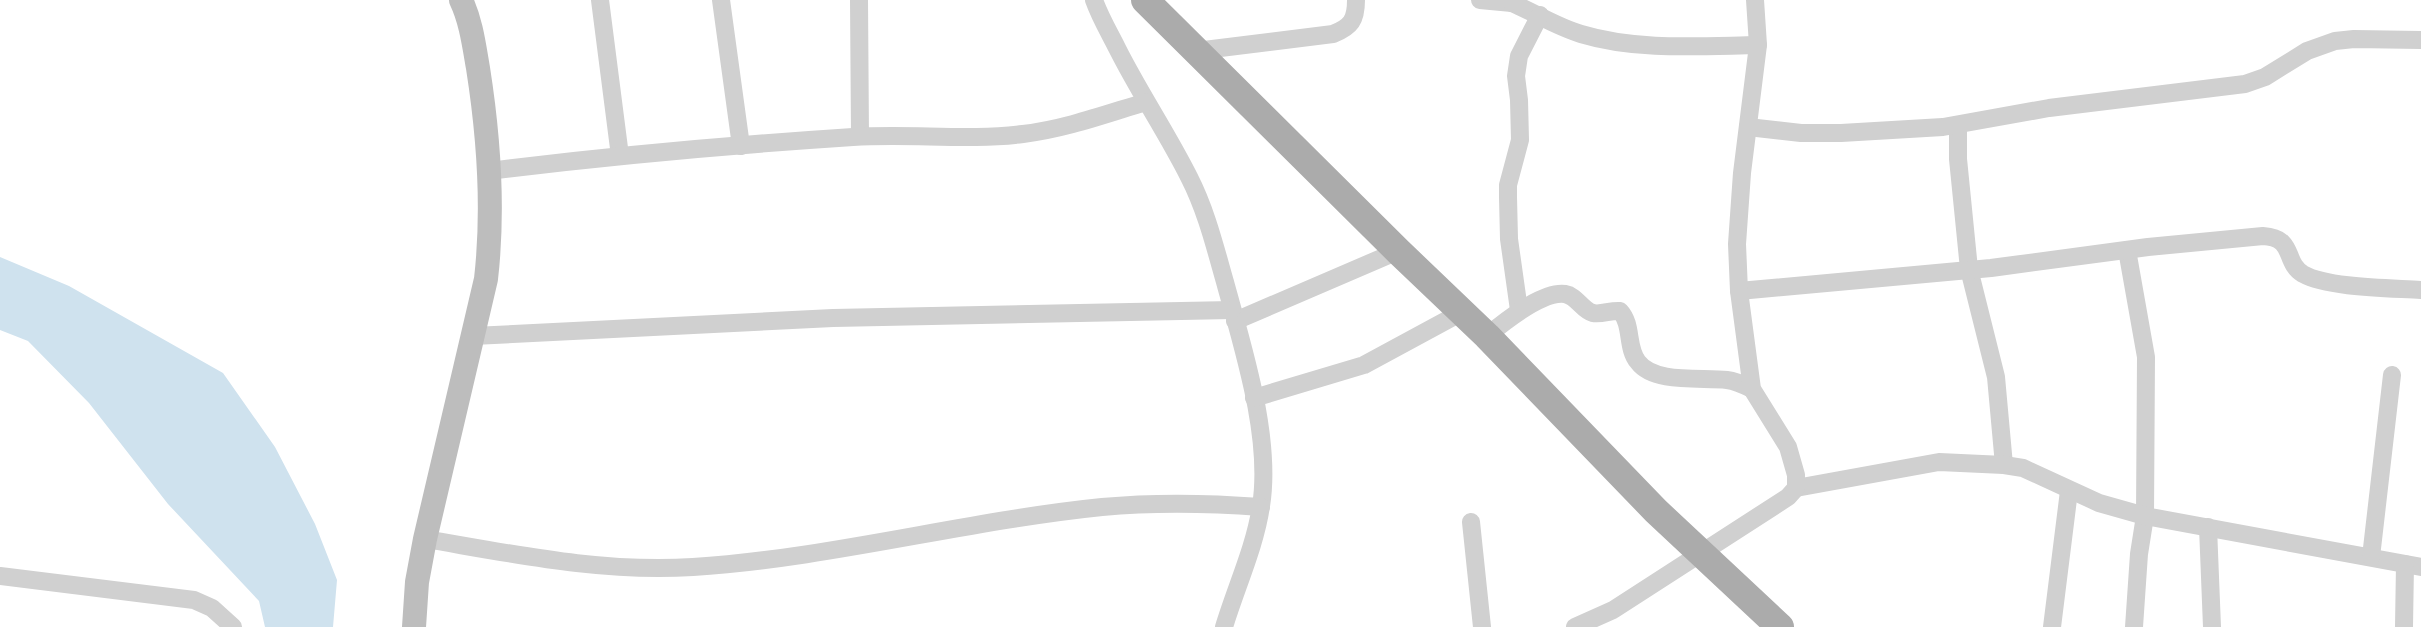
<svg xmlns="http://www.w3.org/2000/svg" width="2421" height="627" viewBox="0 0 2421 627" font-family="Ubuntu,sans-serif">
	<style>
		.water { fill: #cfe2ee }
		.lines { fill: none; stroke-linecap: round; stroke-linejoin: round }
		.street { stroke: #d0d0d0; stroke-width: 18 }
		.secondary { stroke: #bdbdbd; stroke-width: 24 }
		.primary { stroke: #ababab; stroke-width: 28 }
	</style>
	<rect width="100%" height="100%" fill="#fff"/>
	<path class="water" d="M0 257 69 286 223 373 275 447 315 524 337 580 333 627H265L259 601 168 504 89 403 28 341 0 330Z"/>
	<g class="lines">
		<g class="street">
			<path d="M600 0 620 156"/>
			<path d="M721 0 741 146"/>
			<path d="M859 0 860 136"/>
			<path d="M1094 0C1100 17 1109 32 1117 48 1139 92 1167 133 1189 177 1206 210 1215 247 1225 282 1243 348 1272 438 1261 506 1255 547 1236 587 1224 627"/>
			<path d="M1480 0 1512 3 1517 0"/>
			<path d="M1512 3C1535 13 1557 27 1581 34 1637 51 1700 46 1758 45"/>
			<path d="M1196 51 1333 34C1351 27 1356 20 1356 0"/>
			<path d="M1958 125V159L1969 269 1996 377 2004 465"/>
			<path d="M1748 127 1801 133H1841L1943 127 2049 108 2245 84 2265 77 2307 51 2335 41 2354 39 2421 40"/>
			<path d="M488 171C610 156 731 145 853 137 910 133 967 141 1023 134 1065 129 1106 114 1146 102"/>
			<path d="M2127 250 2146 357 2145 516 2139 554 2134 627"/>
			<path d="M1739 291 1991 268 2148 247 2263 236C2296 238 2283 262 2303 274 2328 288 2391 288 2421 290"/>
			<path d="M1519 310 1509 239 1508 197V185L1520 140 1519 100 1516 76 1519 56 1540 15"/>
			<path d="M1235 321 1398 251"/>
			<path d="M473 336 833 318 1232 310"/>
			<path d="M1487 336C1504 322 1542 291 1565 294 1577 296 1582 310 1593 313 1601 315 1611 310 1620 311 1633 325 1626 348 1638 362 1654 384 1702 377 1727 380 1736 381 1744 385 1752 389"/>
			<path d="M1254 398 1364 365 1462 312"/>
			<path d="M1796 488 1939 462 2004 465 2023 468 2099 503 2145 516 2421 567"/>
			<path d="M1471 522 1482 627"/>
			<path d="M2208 527 2212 627"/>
			<path d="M425 539C514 554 603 573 693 567 831 558 965 521 1102 507 1155 502 1208 503 1261 507"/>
			<path d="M2371 557 2392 375"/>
			<path d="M0 576 194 600 212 608 233 627"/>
			<path d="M1575 627 1613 610 1788 497 1796 488V475L1788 447 1752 389 1739 291 1737 244 1742 173 1758 45 1755 0"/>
			<path d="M2052 627 2069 491"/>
			<path d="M2404 627 2405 564"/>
		</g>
		<path class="secondary" d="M414 627 417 582 425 539 486 279C494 209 489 138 478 68 474 45 471 21 461 0"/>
		<path class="primary" d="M1145 0 1398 251 1487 336 1656 511 1780 627"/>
	</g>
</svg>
